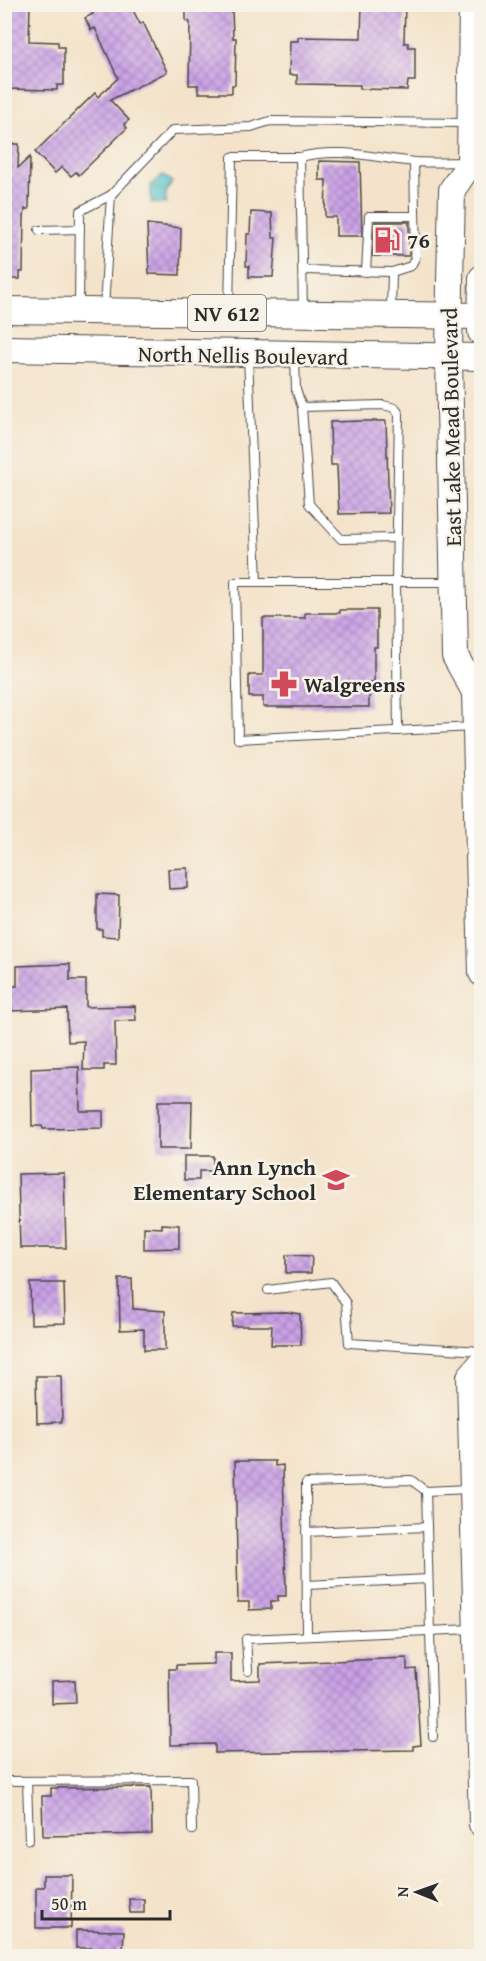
<svg xmlns="http://www.w3.org/2000/svg" width="486" height="1961" viewBox="0 0 486 1961" font-family="'Gentium Book Plus',serif">
	<style>
		.water { fill: url(#water-waves); stroke: #40777b; stroke-width: 1.5 }
		.building { fill: url(#building-cross-hatch) }
		.lines { fill: none; stroke-linecap: round; stroke-linejoin: round }
		.service-casing { stroke: #494743; stroke-width: 10 }
		.primary-casing { stroke: #494743; stroke-width: 28 }
		.service { stroke: #fff; stroke-width: 8 }
		.primary { stroke: #fff; stroke-width: 26 }
		.labels { text-anchor: middle; dominant-baseline: central; stroke-width: 5; stroke-linejoin: round; paint-order: stroke }
		.shield { fill: #f7f3e8; stroke: #686764; stroke-width: 1.5 }
		.shield-label { font-size: 21px; font-weight: bold; fill: #2b2b2b }
		.poi-label { font-size: 22px; font-weight: bold; fill: #2b2b2b; stroke: #f7f3e8; text-anchor: start }
		.street-label { font-size: 22px; fill: #2b2b2b; stroke: #f7f3e8 }
	</style>
	<defs>
		<pattern id="water-waves" width="16" height="10" patternUnits="userSpaceOnUse" patternTransform="scale(1.5)"><rect width="16" height="10" fill="#56c3cb"/><path d="M0 5q4-4 8 0t8 0" fill="none" stroke="#479fa5"/></pattern>
		<pattern id="building-cross-hatch" width="8" height="8" patternUnits="userSpaceOnUse" patternTransform="scale(1.5)"><rect width="8" height="8" fill="#caa1e6"/><path d="M0 0l8 8M0 8l8-8" fill="none" stroke="#a483bb"/></pattern>
	</defs>
	<rect width="100%" height="100%" fill="#f7f3e8"/>
	<filter id="ink" filterUnits="userSpaceOnUse"><feTurbulence type="fractalNoise" baseFrequency=".0167" numOctaves="2"/><feDisplacementMap in="SourceGraphic" scale="12" xChannelSelector="R" yChannelSelector="G"/><feConvolveMatrix kernelMatrix="1 2 1 2 8 2 1 2 1" color-interpolation-filters="sRGB"/></filter>
	<filter id="wash" filterUnits="userSpaceOnUse"><feTurbulence type="fractalNoise" baseFrequency=".008" numOctaves="4" result="noise"/><feDisplacementMap in="SourceGraphic" scale="24" xChannelSelector="R" yChannelSelector="G"/><feGaussianBlur stdDeviation="1.35" result="paint"/><feColorMatrix in="noise" values="0 0 0 0 0 0 0 0 0 0 0 0 0 0 0 0 0 1.4 0 .05"/><feComposite in="paint" operator="in"/></filter>
	<g filter="url(#wash)">
		<rect width="100%" height="100%" fill="#f4e3ca"/>
		<path class="water" d="M163 175 172 182 166 194V204L151 203V185Z"/>
		<g id="blocks">
			<g class="building">
				<path d="M4 4H30L29 41 58 42V47H64V85H57V90L4 89Z"/>
				<path d="M88 4H130L140 24 143 22 167 72 110 100 129 120 124 124 127 128 79 175 76 172 71 176 62 167 55 173 35 152 95 93 98 97 118 78 95 28 91 30 85 18 93 14Z"/>
				<path d="M195 4H229V8L232 9 233 38H236L235 85H232V93H198V85H189L190 22 186 21V8H195Z"/>
				<path d="M362 4H405L404 43H408V47H415V81H408L407 90 360 89V85L297 84V75H289L290 41H298V37L361 38Z"/>
				<path d="M4 144H19L18 168 30 157 29 209H25L24 217 23 272H20V279H4Z"/>
				<path d="M319 161 360 162 362 236H336V217H325L326 180H319Z"/>
				<path d="M251 212 272 213 273 238H276L273 277H249V266H246L247 234H250Z"/>
				<path d="M375 222H409V256H373Z"/>
				<path d="M147 224 181 228 180 275 149 274Z"/>
				<path d="M364 421H386L389 513 339 514 337 465H331L330 422Z"/>
				<path d="M340 610H377V647H374V683H369V707H263V697H249V675H263V618H305V613H340Z"/>
				<path d="M188 868V888L169 889 168 869Z"/>
				<path d="M97 894 119 895 118 937 102 936V929H97Z"/>
				<path d="M70 964V980H86V1007L135 1006 136 1020 115 1021 116 1065H104V1070H83L84 1041 68 1042 67 1009 9 1011 8 986H17V966Z"/>
				<path d="M79 1067 80 1111H103V1128L43 1129 42 1126H32L31 1069Z"/>
				<path d="M158 1101H192L191 1149H158Z"/>
				<path d="M184 1156H213V1171H199V1180H184Z"/>
				<path d="M64 1173 66 1248H20L18 1174Z"/>
				<path d="M162 1224 179 1225V1248L144 1249V1227L162 1228Z"/>
				<path d="M286 1255 312 1256 311 1273H286Z"/>
				<path d="M119 1279H132L133 1309 165 1311V1350H144V1329L120 1330Z"/>
				<path d="M30 1283H64L65 1323 31 1324Z"/>
				<path d="M287 1312 300 1314 301 1345H271L272 1326H232L233 1313Z"/>
				<path d="M36 1376H61L62 1422 37 1423Z"/>
				<path d="M235 1461H275V1466L283 1465 286 1596H278V1601H271V1609L249 1610V1602H238Z"/>
				<path d="M214 1653H231V1681L260 1680V1664L407 1658V1670L416 1669 421 1745 413 1746V1750L215 1753V1744L170 1745 169 1669H176V1665L214 1664Z"/>
				<path d="M75 1680 76 1703 52 1704V1681Z"/>
				<path d="M151 1787 152 1834 43 1836 42 1796H51V1788Z"/>
				<path d="M44 1875H72L71 1928H36V1887H44Z"/>
				<path d="M129 1899H144V1913H130Z"/>
				<path d="M76 1930 124 1931 123 1949H117V1956H92V1948H76Z"/>
			</g>
		</g>
	</g>
	<g filter="url(#ink)">
		<use href="#blocks" fill-opacity="0" stroke="#494743" stroke-width="1.5"/>
		<g class="lines">
			<g class="service-casing">
				<g id="service">
					<path d="M300 157C341 147 374 158 415 162 432 163 449 162 466 162"/>
					<path d="M39 230 80 229"/>
					<path d="M303 270 392 272 411 266 416 256 414 162"/>
					<path d="M366 272 369 216H415"/>
					<path d="M79 307 80 211 111 195"/>
					<path d="M104 308 111 195 173 130 251 127 270 121 467 123"/>
					<path d="M229 310 232 157H300L303 311"/>
					<path d="M391 311 392 272"/>
					<path d="M248 355 257 582"/>
					<path d="M295 357 296 390 302 407 309 504 341 539 397 538"/>
					<path d="M302 407 383 405 395 408 399 414 396 580 398 731"/>
					<path d="M452 582H235L238 739 473 727"/>
					<path d="M268 1290 331 1282 346 1303 349 1343 482 1351"/>
					<path d="M426 1491 433 1737"/>
					<path d="M306 1532 427 1527"/>
					<path d="M307 1585 428 1579"/>
					<path d="M307 1636 306 1483 411 1480 426 1491 469 1489"/>
					<path d="M248 1671 246 1639 473 1629"/>
					<path d="M4 1781 191 1780 192 1830"/>
					<path d="M27 1781 29 1840"/>
				</g>
			</g>
			<g class="primary-casing">
				<g id="primary">
					<path d="M472 4 470 163 452 190 450 282 449 358 455 656 475 692"/>
					<path d="M4 310 482 316"/>
					<path d="M481 332 482 278"/>
					<path d="M4 349 482 357"/>
					<path d="M481 678 475 692 482 973"/>
					<path d="M482 1363 470 1377 482 1824"/>
				</g>
			</g>
			<use href="#service" class="service"/>
			<use href="#primary" class="primary"/>
		</g>
	</g>
	<defs>
		<g id="fuel-bare" transform="scale(2.07)"><path d="M-5.5-6h7V0h2V4h1.3V-2.5L3-4.5l.8-.8L6-3V5H2.5V1h-1V6h-7ZM-4.2-4.7v3.2H.2V-4.7Z" fill="#d1495b" stroke="#f7f3e8" stroke-width="2.5" paint-order="stroke"/></g>
		<g id="pharmacy-bare" transform="scale(2.07)"><path d="M-2-6h4v4h4v4h-4v4h-4v-4h-4v-4h4Z" fill="#d1495b" stroke="#f7f3e8" stroke-width="2.5" paint-order="stroke"/></g>
		<g id="school-bare" transform="scale(2.07)"><path d="M0-5L7-2L0 1L-7-2ZM-4 1L0 2.5L4 1V4Q0 6-4 4Z" fill="#d1495b" stroke="#f7f3e8" stroke-width="2.5" paint-order="stroke"/></g>
	</defs>
	<g fill-rule="evenodd">
		<use href="#fuel-bare" x="387" y="240"/>
		<use href="#pharmacy-bare" x="284" y="684"/>
		<use href="#school-bare" x="336" y="1180"/>
	</g>
	<g class="labels">
		<rect class="shield" x="188" y="295" width="78" height="36" rx="4.5"/>
		<g class="shield-label">
			<text x="227" y="313">NV 612</text>
		</g>
		<g class="poi-label">
			<text x="407" y="240">76</text>
			<text x="304" y="684">Walgreens</text>
			<text x="316" y="1167" text-anchor="end">Ann Lynch<tspan x="316" dy="25">Elementary School</tspan></text>
		</g>
		<g class="street-label">
			<text transform="translate(243 355) rotate(1)">North Nellis Boulevard</text>
			<text transform="translate(451 427) rotate(-91)">East Lake Mead Boulevard</text>
		</g>
	</g>
	<rect width="486" height="1961" fill="none" stroke="#f7f3e8" stroke-width="24"/>
	<g transform="translate(417 1892) rotate(271)" stroke="#f7f3e8" stroke-width="4.5" paint-order="stroke">
	<path d="M0-4.5L10 22L0 15L-10 22Z" fill="#2b2b2b"/>
	<text y="-9" font-size="16" font-weight="bold" text-anchor="middle" fill="#2b2b2b">N</text>
	</g>
	<path d="M42 1910v9h128v-9" fill="none" stroke="#2b2b2b" stroke-width="3"/>
	<text x="51" y="1910" font-size="18" fill="#2b2b2b" stroke="#f7f3e8" stroke-width="4.5" paint-order="stroke">50 m</text>
</svg>
